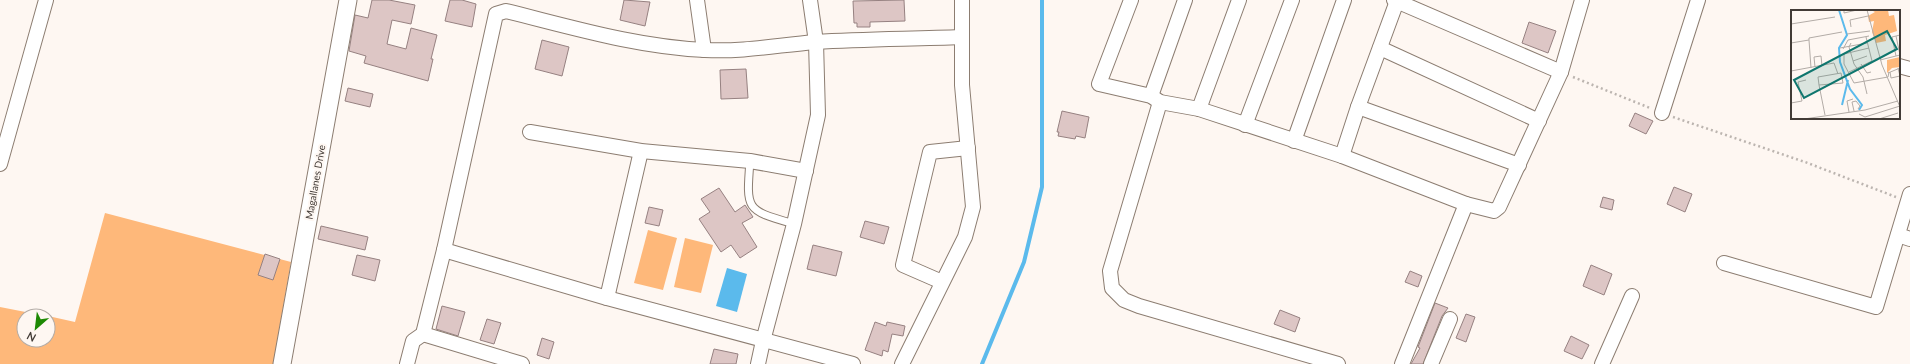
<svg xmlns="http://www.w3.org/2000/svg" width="1910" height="364" viewBox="0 0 1910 364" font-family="Lato,sans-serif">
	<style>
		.green { fill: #feb87a }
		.water { fill: #5bbaec }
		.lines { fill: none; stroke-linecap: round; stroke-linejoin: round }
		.stream { stroke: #5bbaec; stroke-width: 4 }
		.building { fill: #ddc6c5; stroke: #968181 }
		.service-casing { stroke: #8c7d71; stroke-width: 9 }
		.minor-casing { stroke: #8c7d71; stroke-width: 16 }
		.tertiary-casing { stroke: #8c7d71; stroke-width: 19 }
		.path { stroke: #bcb5b0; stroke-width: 2.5; stroke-dasharray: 2 3; stroke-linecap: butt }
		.service { stroke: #fff; stroke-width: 7 }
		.minor { stroke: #fff; stroke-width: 14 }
		.tertiary { stroke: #fff; stroke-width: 17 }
		.labels { text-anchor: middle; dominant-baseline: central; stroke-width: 4; stroke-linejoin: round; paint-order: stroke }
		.street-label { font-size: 10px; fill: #423b36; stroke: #fef7f2 }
		.inset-river { fill: none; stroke: #5bbaec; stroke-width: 2 }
		.inset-road { fill: none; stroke: #b3aca7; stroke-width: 1 }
		.view { fill: #0f766e; fill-opacity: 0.15; stroke: #0f766e; stroke-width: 2 }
		.inset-edge { fill: none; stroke: #423b36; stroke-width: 2 }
	</style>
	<rect width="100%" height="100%" fill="#fef7f2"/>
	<g class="green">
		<path d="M105 213 291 262 273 364H0V307L46 316H24V340H48V316L75 322Z"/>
		<path d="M648 230 677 238 663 290 634 283Z"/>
		<path d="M685 238 713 245 701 293 674 287Z"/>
	</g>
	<path class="water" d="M727 268 747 274 737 312 716 306Z"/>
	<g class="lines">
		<path class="stream" d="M982 364 1024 262 1042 187V0"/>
	</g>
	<g class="building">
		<path d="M372 0H389L415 5 411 24 392 20 387 44 406 49 411 28 437 35 431 59H433L428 81 364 63 366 56 349 51 355 15 368 18Z"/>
		<path d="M450 0H462L476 4 472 27 445 21Z"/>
		<path d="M624 0 650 2 645 26 620 20Z"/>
		<path d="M904 0 905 21 870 22V27H857V23H854L853 1Z"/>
		<path d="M1529 22 1556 31 1548 53 1522 43Z"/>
		<path d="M542 40 569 47 562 76 535 69Z"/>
		<path d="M746 69 748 98 721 99 720 70Z"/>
		<path d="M348 88 373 94 370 107 345 101Z"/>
		<path d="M1062 111 1089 117 1085 138 1076 136 1075 139 1058 136 1059 132H1057Z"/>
		<path d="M1635 113 1653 121 1646 134 1629 126Z"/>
		<path d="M1674 187 1692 194 1685 212 1667 204Z"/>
		<path d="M719 188 735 212 745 205 753 217 742 223 757 247 740 258 731 245 721 252 699 219 710 212 701 199Z"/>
		<path d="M1603 197 1614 200 1612 210 1600 207Z"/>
		<path d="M649 207 663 210 659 226 645 223Z"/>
		<path d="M865 221 889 227 884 244 860 237Z"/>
		<path d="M321 226 368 237 365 250 318 239Z"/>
		<path d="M813 245 842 252 836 276 807 269Z"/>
		<path d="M265 254 280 259 273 280 258 275Z"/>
		<path d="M357 255 380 260 375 281 352 275Z"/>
		<path d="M1591 265 1612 274 1604 295 1583 286Z"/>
		<path d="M1410 271 1422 276 1418 287 1405 282Z"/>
		<path d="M1435 303 1448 308 1442 316 1423 364H1411L1420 348 1418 347Z"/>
		<path d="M442 306 465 312 458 336 436 329Z"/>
		<path d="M1280 310 1300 318 1295 332 1274 324Z"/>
		<path d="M1466 314 1475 317 1466 342 1456 338Z"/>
		<path d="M487 319 501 323 494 344 480 340Z"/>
		<path d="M875 322 886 326 887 322 905 326 903 336 892 334 888 352 883 350 882 356 865 350Z"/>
		<path d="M1571 336 1589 345 1582 359 1564 351Z"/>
		<path d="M542 338 554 342 549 359 537 355Z"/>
		<path d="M714 349 738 354 736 364H710Z"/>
	</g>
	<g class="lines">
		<g class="service-casing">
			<path id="service" d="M750 161C746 211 746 210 794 224"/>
		</g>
		<g class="minor-casing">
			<g id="minor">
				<path d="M697 0 704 50"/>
				<path d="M1131 0 1099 84 1151 96 1160 102 1199 109 1342 156 1466 204 1494 211 1499 207 1561 72 1582 0"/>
				<path d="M1394 0 1561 72"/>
				<path d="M1380 48 1539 121"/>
				<path d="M1899 66 1910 69"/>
				<path d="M1151 96 1185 0"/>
				<path d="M1160 102 1110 271 1112 288 1124 300 1139 306 1338 364"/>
				<path d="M1358 107 1519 165"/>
				<path d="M1199 109 1239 0"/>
				<path d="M1662 113 1698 0"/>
				<path d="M1245 125 1292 0"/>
				<path d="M530 132 641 151 750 161 806 171"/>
				<path d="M1294 141 1344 0"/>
				<path d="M1342 156 1358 107 1397 1"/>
				<path d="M0 164 46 0"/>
				<path d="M1898 235 1910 239"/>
				<path d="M444 250 607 298 853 364"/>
				<path d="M1724 263 1876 307 1910 194"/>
				<path d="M942 282 903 265 930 152 968 148"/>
				<path d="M607 298 641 151"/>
				<path d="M423 334 522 364"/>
				<path d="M407 364 413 341 423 334 444 250 496 14 506 11C571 27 637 47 705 50 744 52 778 45 816 42 864 39 913 39 961 37"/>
				<path d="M758 364 763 341 794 224 818 115 816 42 810 0"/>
				<path d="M902 364 965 237 973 207 962 85V0"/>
				<path d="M1402 364 1466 204"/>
				<path d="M1431 364 1450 319"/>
				<path d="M1602 364 1632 296"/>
			</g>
		</g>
		<g class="tertiary-casing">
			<path id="tertiary" d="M282 364 348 0"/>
		</g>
		<g class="path">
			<path d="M1573 77 1650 108"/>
			<path d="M1673 117 1805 162 1896 197"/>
		</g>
		<use href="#service" class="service"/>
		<use href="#minor" class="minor"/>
		<use href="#tertiary" class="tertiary"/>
	</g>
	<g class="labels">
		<g class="street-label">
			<text transform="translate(315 182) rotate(-80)">Magallanes Drive</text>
		</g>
	</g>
	<g transform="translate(1791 10)">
		<rect width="109" height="109" fill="#fef7f2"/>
		<path d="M80 0H97L98 6 103 5 106 21 94 25 95 31 85 33 81 22 83 11 78 12 77 6 84 2ZM109 47V57L101 58 96 63V50Z" fill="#feb87a"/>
		<path class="inset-river" d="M48 0 56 25 48 38 49 52 59 79 71 95 68 100M51 95 57 70"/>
		<path class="inset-road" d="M53 0V3L66 0M76 0 91 55 109 97M0 14 44 7M60 17 59 10 77 6M56 24 79 21M105 26 109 45M18 30V28L51 22M18 30 20 58M0 33 18 30M60 33 58 37 63 54 72 67 76 84M49 38 76 33M78 38 53 44V54L63 73 97 67 98 62M52 39 57 30 78 26M105 46 101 27 109 25M89 50 109 45M62 51 76 46M70 54 76 63 80 62M24 57 23 47 30 46 31 56M0 61 43 53 47 64M58 62 81 51 75 27M99 62 100 68 109 66 107 58M97 63 109 58M28 75 52 73 50 63 27 67 28 75 34 105M0 93 11 91 7 72 15 70M63 101 61 92 65 91 69 96 67 99M58 102 56 91 62 89M68 104 74 107 109 96M13 109 74 100 107 91M88 109 107 103"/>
		<path class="view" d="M96 21 106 39 13 88 3 70Z"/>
		<rect width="109" height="109" class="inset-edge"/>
	</g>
	<g transform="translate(36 328) rotate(208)"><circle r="19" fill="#fef7f2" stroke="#b3aca7"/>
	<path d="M0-3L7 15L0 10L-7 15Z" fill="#1d8903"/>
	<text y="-6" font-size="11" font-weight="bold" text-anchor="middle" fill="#423b36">N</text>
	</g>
</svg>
